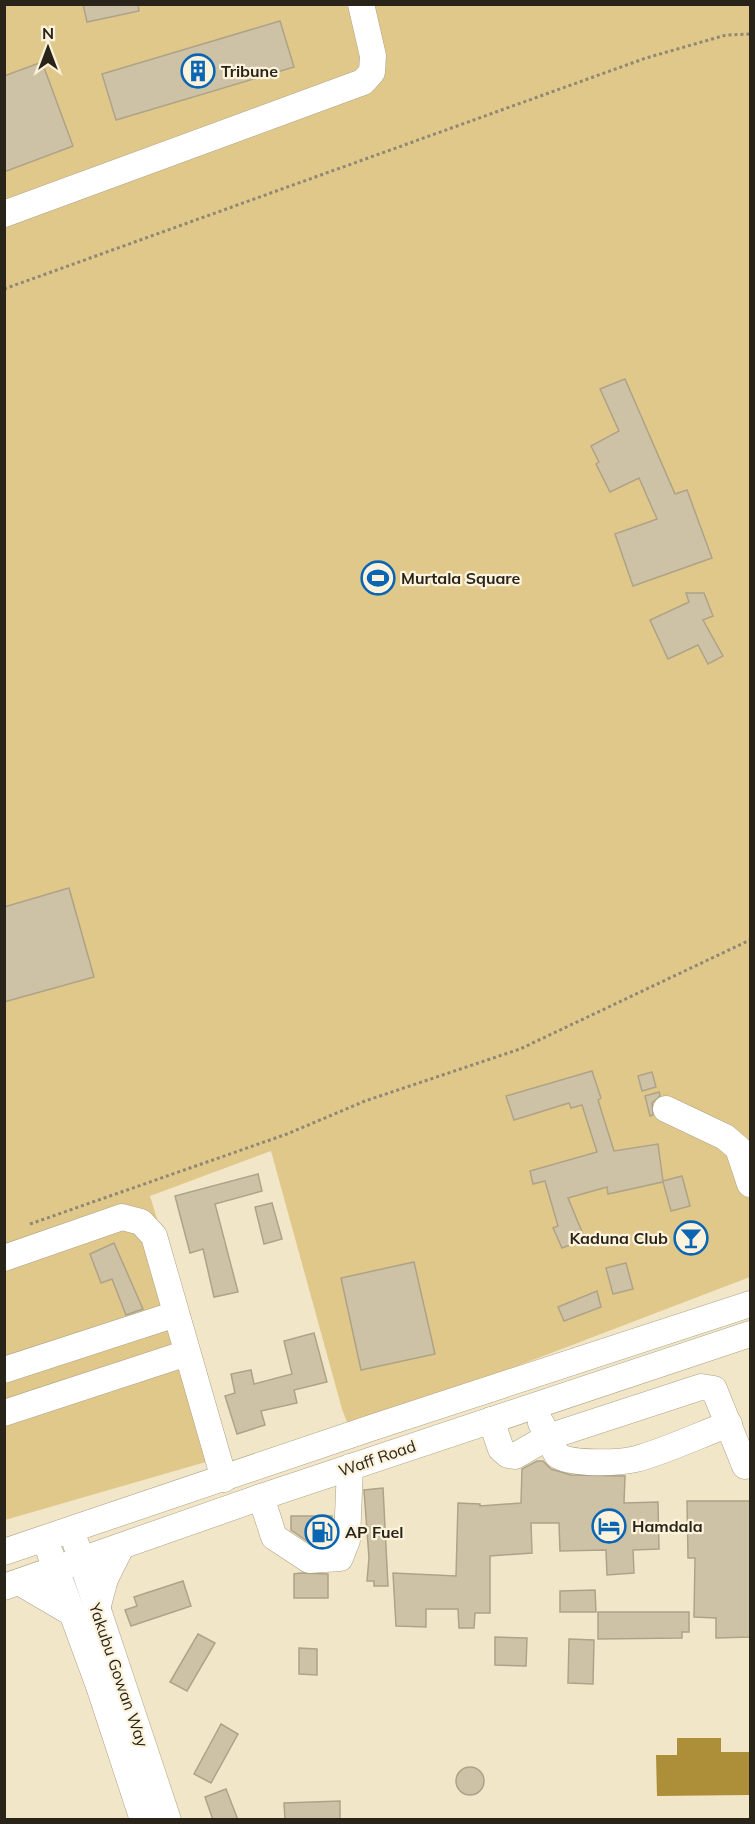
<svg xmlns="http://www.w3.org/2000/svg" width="755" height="1824" viewBox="0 0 755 1824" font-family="Mulish,sans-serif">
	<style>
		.green { fill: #e0c88b }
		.water { fill: #ad8e39 }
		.building { fill: #cec2a6; stroke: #afa387; stroke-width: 1.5 }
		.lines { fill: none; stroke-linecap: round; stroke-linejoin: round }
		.minor-casing { stroke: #ada286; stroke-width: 27 }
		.path { stroke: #908873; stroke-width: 3; stroke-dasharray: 3 3; stroke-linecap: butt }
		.minor { stroke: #fff; stroke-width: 26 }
		.labels { text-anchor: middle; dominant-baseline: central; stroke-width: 4.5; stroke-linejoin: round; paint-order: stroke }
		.poi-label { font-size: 16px; font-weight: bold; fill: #292419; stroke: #fdf3dc; text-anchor: start }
		.street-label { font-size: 16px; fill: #292419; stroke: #fdf3dc }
	</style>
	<rect width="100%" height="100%" fill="#f2e6c8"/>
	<path class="green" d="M5 5H750V1277L350 1430 342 1409 271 1151 150 1196 230 1455 5 1520Z"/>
	<path class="water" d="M677 1738H721V1752H750V1795L657 1796 656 1755H677Z"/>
	<g class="building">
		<path d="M83 4H138L139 11 87 22Z"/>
		<path d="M280 21 294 67 116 120 102 74Z"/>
		<path d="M42 62 73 146 4 172V76Z"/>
		<path d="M625 379 675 494 687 490 712 558 633 586 615 534 657 519 639 478 610 492 596 464 599 462 591 446 619 431 600 389Z"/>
		<path d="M686 593H704L713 616 703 620 723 656 708 664 698 645 668 659 650 620 689 602Z"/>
		<path d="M69 888 94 977 4 1002V907Z"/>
		<path d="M592 1071 601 1098 598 1100 614 1151 658 1144 663 1181 682 1176 690 1206 671 1211 663 1182 608 1194 607 1187 568 1198 585 1239 562 1248 553 1228 558 1226 545 1181 533 1184 530 1171 597 1152 582 1105 571 1108 569 1103 514 1120 506 1096Z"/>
		<path d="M652 1072 656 1087 642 1091 638 1076Z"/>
		<path d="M659 1092 660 1096 652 1103 653 1115 650 1116 645 1096Z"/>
		<path d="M258 1174 262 1191 215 1204 238 1292 214 1297 203 1249 190 1253 175 1196Z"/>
		<path d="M272 1203 282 1239 264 1244 255 1207Z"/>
		<path d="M114 1243 143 1309 126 1315 112 1279 101 1283 90 1254Z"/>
		<path d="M414 1262 435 1354 361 1370 341 1278Z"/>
		<path d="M626 1263 633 1289 613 1294 606 1268Z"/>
		<path d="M597 1291 601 1307 564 1321 558 1307Z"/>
		<path d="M314 1333 327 1382 294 1390 297 1403 261 1411 265 1425 237 1434 225 1396 235 1393 231 1374 251 1370 254 1384 292 1374 284 1341Z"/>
		<path d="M537 1461H543L551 1469 571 1475 625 1476 624 1503 658 1502 659 1549 633 1550 634 1573 607 1575 606 1550 560 1551 559 1523H531L532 1553 490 1556V1613H475L474 1628H459L458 1609H426V1627L396 1626 393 1573 456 1576 458 1503 480 1504V1506L521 1503 522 1469Z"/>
		<path d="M383 1488 388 1586H374V1581H367L369 1558 364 1490Z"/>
		<path d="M687 1501H750V1637L716 1638V1618L694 1617 695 1558H688Z"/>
		<path d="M291 1516H332L329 1544 313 1545 291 1530Z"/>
		<path d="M301 1573 328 1574V1598H294V1574Z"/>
		<path d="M183 1581 191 1606 131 1626 125 1610 137 1606 134 1597Z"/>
		<path d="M595 1590 596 1612H560V1591Z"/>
		<path d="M598 1612H689V1632H682V1638L598 1639Z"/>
		<path d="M198 1634 215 1643 187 1691 170 1682Z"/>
		<path d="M495 1637 527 1638 526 1666 495 1665Z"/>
		<path d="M569 1639 594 1640 593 1684 568 1683Z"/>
		<path d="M299 1648 317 1649V1675L299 1674Z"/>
		<path d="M221 1724 238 1734 211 1783 194 1774Z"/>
		<circle cx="470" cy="1781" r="14"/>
		<path d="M226 1789 238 1820H213L205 1797Z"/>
		<path d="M340 1801V1820H285L284 1803Z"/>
	</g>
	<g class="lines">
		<g class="minor-casing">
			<g id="minor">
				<path d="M4 214 363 82 372 72 373 56 361 4"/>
				<path d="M666 1109 725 1137 738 1148 750 1184"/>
				<path d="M4 1258 122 1217 141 1222 154 1236 224 1479"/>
				<path d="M4 1370 176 1314"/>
				<path d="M4 1413 187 1353"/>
				<path d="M491 1420 501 1449 508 1455 515 1456 548 1437 701 1387 714 1389 745 1466"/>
				<path d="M541 1423 557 1455C571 1465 620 1463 636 1459 666 1451 699 1435 729 1424"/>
				<path d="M261 1497 274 1537 309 1560 340 1558 347 1540 350 1467"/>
				<path d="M76 1544 168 1820"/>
				<path d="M4 1552 374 1427 750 1304"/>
				<path d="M50 1553 99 1686 143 1820"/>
				<path d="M19 1582 72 1613"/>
				<path d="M4 1587 261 1497 750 1334"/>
				<path d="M97 1609 105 1579 121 1547"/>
			</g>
		</g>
		<g class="path">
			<path d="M4 289 646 58 726 35 750 34"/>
			<path d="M30 1224 287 1134 365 1101 520 1049 750 940"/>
		</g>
		<use href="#minor" class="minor"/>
	</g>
	<defs>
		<g id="building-ring" transform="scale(1.725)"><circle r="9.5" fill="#fdf3dc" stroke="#0a66b3" stroke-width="1.5"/><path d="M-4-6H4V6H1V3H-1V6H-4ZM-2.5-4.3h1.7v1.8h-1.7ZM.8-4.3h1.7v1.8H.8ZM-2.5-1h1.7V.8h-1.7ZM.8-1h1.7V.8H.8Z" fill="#0a66b3"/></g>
		<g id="stadium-ring" transform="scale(1.725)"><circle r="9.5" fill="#fdf3dc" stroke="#0a66b3" stroke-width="1.5"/><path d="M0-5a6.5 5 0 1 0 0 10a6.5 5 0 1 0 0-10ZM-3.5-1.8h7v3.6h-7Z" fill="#0a66b3"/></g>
		<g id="bar-ring" transform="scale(1.725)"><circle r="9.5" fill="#fdf3dc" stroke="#0a66b3" stroke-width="1.5"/><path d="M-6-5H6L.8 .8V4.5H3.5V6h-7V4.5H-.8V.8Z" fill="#0a66b3"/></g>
		<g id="hotel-ring" transform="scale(1.725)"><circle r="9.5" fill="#fdf3dc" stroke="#0a66b3" stroke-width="1.5"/><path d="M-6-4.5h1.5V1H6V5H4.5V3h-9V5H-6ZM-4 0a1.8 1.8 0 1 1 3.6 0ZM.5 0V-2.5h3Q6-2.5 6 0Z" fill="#0a66b3"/></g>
		<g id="fuel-ring" transform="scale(1.725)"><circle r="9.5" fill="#fdf3dc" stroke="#0a66b3" stroke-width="1.5"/><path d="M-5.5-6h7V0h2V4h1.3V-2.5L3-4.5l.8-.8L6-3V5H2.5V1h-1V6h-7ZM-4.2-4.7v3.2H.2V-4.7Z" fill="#0a66b3"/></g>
	</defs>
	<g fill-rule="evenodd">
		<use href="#building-ring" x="198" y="71"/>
		<use href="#stadium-ring" x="378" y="578"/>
		<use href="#bar-ring" x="691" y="1238"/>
		<use href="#hotel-ring" x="609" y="1526"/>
		<use href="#fuel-ring" x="322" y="1532"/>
	</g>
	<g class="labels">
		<g class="poi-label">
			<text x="221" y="71">Tribune</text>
			<text x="401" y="578">Murtala Square</text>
			<text x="668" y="1238" text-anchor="end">Kaduna Club</text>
			<text x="632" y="1526">Hamdala</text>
			<text x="345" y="1532">AP Fuel</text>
		</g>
		<g class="street-label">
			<text transform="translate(377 1458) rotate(-19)">Waff Road</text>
			<text transform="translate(119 1675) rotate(71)">Yakubu Gowan Way</text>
		</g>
	</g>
	<rect width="755" height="1824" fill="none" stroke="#292419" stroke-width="12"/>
	<g transform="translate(48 48)" stroke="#fdf3dc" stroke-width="4.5" paint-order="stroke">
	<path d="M0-4.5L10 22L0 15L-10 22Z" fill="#292419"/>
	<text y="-9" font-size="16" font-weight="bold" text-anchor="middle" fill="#292419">N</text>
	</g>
</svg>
